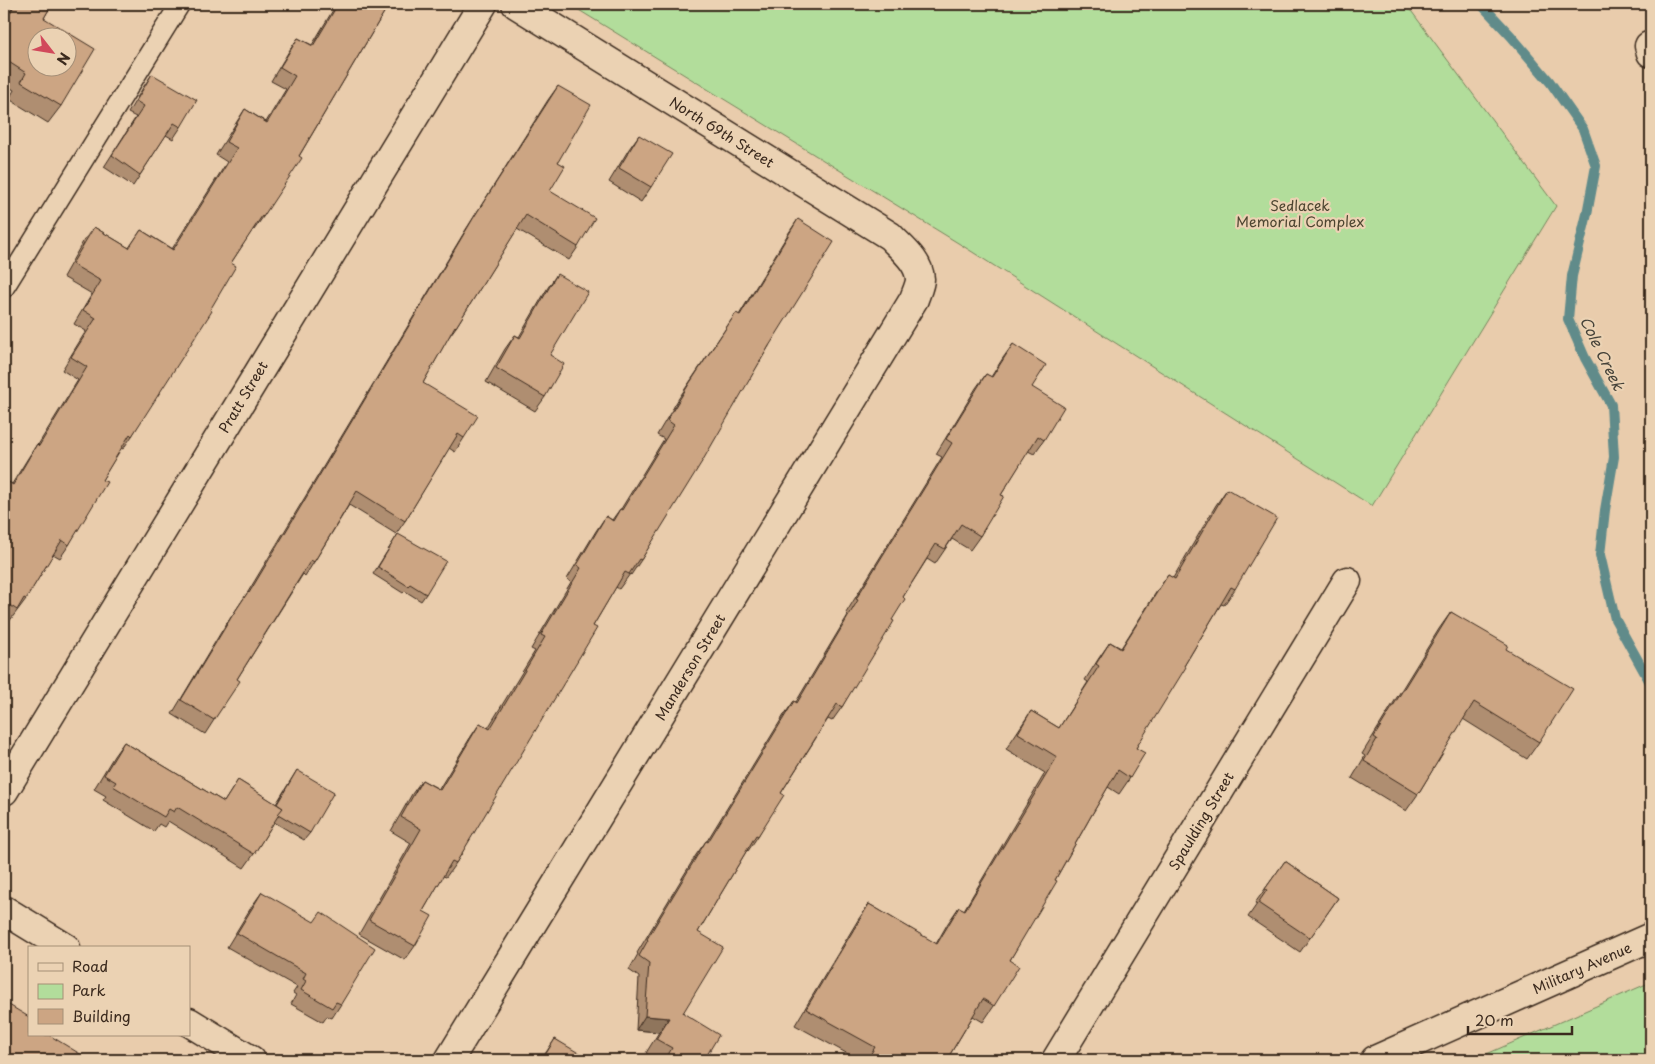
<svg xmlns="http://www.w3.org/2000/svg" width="1655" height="1064" viewBox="0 0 1655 1064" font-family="'Playpen Sans',sans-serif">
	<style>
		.green { fill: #b2dd9b; stroke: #76845c }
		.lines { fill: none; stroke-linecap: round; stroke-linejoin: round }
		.stream { stroke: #618b8a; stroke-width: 10 }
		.service-casing { stroke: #3b2a1e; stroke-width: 22 }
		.minor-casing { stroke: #3b2a1e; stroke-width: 31 }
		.primary-casing { stroke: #3b2a1e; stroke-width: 31 }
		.service { stroke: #ebd2b3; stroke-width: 19 }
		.minor { stroke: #ebd2b3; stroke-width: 28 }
		.primary { stroke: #ebd2b3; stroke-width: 28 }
		.wall { fill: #af8e71; stroke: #3b2a1e }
		.shaded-wall { fill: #8f745c; stroke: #3b2a1e }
		.building { fill: #cca583; stroke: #3b2a1e; fill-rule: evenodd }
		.labels { text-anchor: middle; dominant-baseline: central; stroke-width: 4.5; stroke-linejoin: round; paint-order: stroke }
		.street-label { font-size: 14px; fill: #3b2a1e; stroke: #ebd2b3 }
		.park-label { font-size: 14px; fill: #4d4531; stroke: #ebd2b3 }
		.water-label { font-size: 15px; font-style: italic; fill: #454239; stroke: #ebd2b3 }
	</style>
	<rect width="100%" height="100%" fill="#e9ccac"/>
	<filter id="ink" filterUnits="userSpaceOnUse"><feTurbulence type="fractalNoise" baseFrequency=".02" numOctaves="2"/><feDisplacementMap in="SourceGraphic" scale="10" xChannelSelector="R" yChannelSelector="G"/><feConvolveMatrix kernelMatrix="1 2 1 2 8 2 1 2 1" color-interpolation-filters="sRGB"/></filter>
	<g filter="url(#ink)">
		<g class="green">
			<path d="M569 4H1401L1412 12 1556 206 1372 506 963 246Z"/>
			<path d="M1651 982V1060H1473Z"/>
		</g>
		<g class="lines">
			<path class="stream" d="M1481 4 1511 36 1550 82 1583 129 1596 166 1587 214 1572 276 1568 319 1585 358 1611 405 1614 457 1605 510 1600 555 1615 619 1651 684"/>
			<g class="service-casing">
				<path id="service" d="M4 288 180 4"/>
			</g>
			<g class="minor-casing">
				<g id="minor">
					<path d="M1649 46 1651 53"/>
					<path d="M4 791 483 4"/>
					<path d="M4 910 66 948"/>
					<path d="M189 1022 251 1060"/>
					<path d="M449 1060 914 299C916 293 920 285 920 279 919 261 901 248 890 236L516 4"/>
					<path d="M1056 1060 1347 581"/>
				</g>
			</g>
			<g class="primary-casing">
				<path id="primary" d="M1375 1060 1651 937"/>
			</g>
			<use href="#service" class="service"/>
			<use href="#minor" class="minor"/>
			<use href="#primary" class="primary"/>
		</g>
		<g class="wall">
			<path d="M14 4H52L44 18 61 106 48 123 9 99 14 90 4 84V20Z"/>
			<path d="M335 4H389L263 217 254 230 253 229 231 263 132 436 123 449 121 448 102 480 69 545 60 558 53 554 26 599 8 623 4 620V479L12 484 28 458 37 444 38 445 78 380 62 370 86 331 74 324 92 294 63 277 84 240 94 227 129 248 141 230 172 249 227 162 216 155 236 123 245 109 266 122 286 89 271 81 289 51 298 38 312 45 336 5Z"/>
			<path d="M152 74 181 127 173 139 166 135 133 186 104 167 136 117 128 113 144 86Z"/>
			<path d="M558 86V162L550 191 578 247 569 260 517 229 456 327 448 338 423 383 464 438 455 452 449 448 405 521 396 534 349 505 314 562 305 576 303 574 237 679 214 720 205 734 172 714 223 629 248 592 465 231 548 100Z"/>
			<path d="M639 135 651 187 641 202 609 182 629 149Z"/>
			<path d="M798 219 769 346 641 560 631 575 630 574 619 589 616 587 593 626 456 863 446 877 443 876 423 911 415 946 405 960 359 934 411 843 391 831 412 794 422 780 439 789 470 738 480 723 488 728 535 651 531 649 571 582 567 579 596 531 606 516 612 520 620 509H621L664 439 657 435 679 398 736 313 739 315 788 234Z"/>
			<path d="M557 274 545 397 535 411 486 382 505 349 515 335 519 337 547 289Z"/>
			<path d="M1013 344 1032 387 1044 440 1034 454 1028 451 1001 495 980 536 970 550 952 539 935 564 927 559 903 597 842 707 832 721 828 719 781 793 758 836 748 851 747 850 698 932 683 1013 704 1060H658L646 1053 659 1032 636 1030 639 977 629 970 638 954 637 953 696 855 706 841H707L784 715 794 701 796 702 848 615 846 613 857 595 942 457 936 454 976 388 986 374 991 377 1003 358Z"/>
			<path d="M1227 489 1235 589 1224 605 1221 604 1184 666 1136 748 1130 778 1119 794 1108 787 1091 816 1010 960 994 1006 983 1022 973 1016 949 1056 956 1060H859L795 1025 858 920 869 904 936 944 948 923 959 907 964 910 1045 773 1006 749 1031 711 1059 728 1088 682 1085 680 1099 658 1110 642 1121 648 1157 591 1168 575 1173 578 1216 505Z"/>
			<path d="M398 534 426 594 421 601 405 591 403 593 373 574Z"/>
			<path d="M1451 612 1506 649 1539 742 1527 759 1463 719 1418 794 1406 811 1352 778 1365 756 1362 754 1439 629Z"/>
			<path d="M124 742 224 802 238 780 276 804 297 770 310 833 304 840 274 822 254 854 244 868 168 821 164 827 159 824 154 831 103 800 106 796 94 789 114 756Z"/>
			<path d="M1285 861 1338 898 1300 952 1248 917 1257 904 1255 903Z"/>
			<path d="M262 892 341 1004 332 1018 327 1016 323 1022 291 1004 296 995 293 993 297 987 227 947 252 906Z"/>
			<path d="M4 1002 29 1035 90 1060H4Z"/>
			<path d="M555 1039 586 1060H541Z"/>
		</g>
		<path class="shaded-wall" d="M645 1016 669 1018 659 1032 636 1030Z"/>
		<g class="building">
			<path d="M15 4H52L44 18 95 49 61 106 21 82 26 73 4 59V24ZM38 38H68V68H38Z"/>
			<path d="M338 4H389L299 156 302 158 263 217 262 216 231 263 236 266 210 310 212 311 132 436 130 434 102 480 107 482 69 545 62 540 26 599 24 598 17 610 4 601V479L13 485 37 444 39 446 87 367 71 357 96 318 83 310 101 281 72 264 94 227 129 248 141 230 173 250 237 148 226 142 245 109 267 123 295 76 280 67 298 38 313 46Z"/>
			<path d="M152 74 197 100 181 127 174 123 140 175 112 155 144 106 136 101Z"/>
			<path d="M558 86 591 105 558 162 565 166 550 191 595 218 578 247 526 215 456 327 455 326 423 383 478 416 464 438 458 434 405 521 357 491 314 562 311 560 237 679 240 681 214 720 181 700 232 616 248 592 249 593 474 217Z"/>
			<path d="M639 135 672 154 651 187 619 168Z"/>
			<path d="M798 219 834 242 769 346 703 460 641 560 639 559 629 574 625 572 593 626 597 628 456 863 452 861 423 911 432 916 415 946 369 920 421 829 401 817 422 780 440 790 480 723 490 729 545 637 541 635 581 568 577 565 606 516 613 521 620 509 622 510 674 425 667 420 689 384 736 313 740 315Z"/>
			<path d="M557 274 588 292 550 355 564 364 545 397 496 368 515 335 520 338Z"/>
			<path d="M1013 344 1046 365 1032 387 1064 407 1044 440 1038 436 1001 495 1004 496 980 536 961 524 945 549 936 544 903 597 905 599 892 620 894 621 842 707 837 704 781 793 784 795 758 836 756 835 698 932 723 947 683 1013 719 1035 704 1060H665L672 1048 656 1039 669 1018 645 1016 649 963 639 956 648 940 647 939 706 841 708 842 794 701 797 703 858 600 856 599 867 581 952 443 946 439 986 374 992 377Z"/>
			<path d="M1227 489 1277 518 1235 589 1231 587 1184 666 1186 667 1136 748 1145 753 1130 778 1118 770 1091 816 1055 880 1057 881 1010 960 1019 966 994 1006 983 999 949 1056 956 1060H867L875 1047 806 1009 869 904 937 944 959 907 965 910 1057 757 1018 733 1031 711 1059 728 1099 666 1096 664 1110 642 1121 649 1168 575 1175 579Z"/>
			<path d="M398 534 446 561 426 594 410 584 408 586 378 567Z"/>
			<path d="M1451 612 1508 645 1506 649 1573 689 1539 742 1474 702 1418 794 1364 761 1377 739 1374 737Z"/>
			<path d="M124 742 224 802 238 780 283 808 254 854 177 807 174 812 169 809 164 817 113 786 116 782 104 775Z"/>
			<path d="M297 770 334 792 310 833 278 814 283 808 277 804Z"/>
			<path d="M1285 861 1338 898 1310 938 1258 903 1267 890 1265 889Z"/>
			<path d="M262 892 314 922 321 912 375 948 341 1004 336 1002 332 1008 301 990 306 981 303 979 306 973 237 933Z"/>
			<path d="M4 1002 29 1017V1035H49L90 1060H6L8 1057 4 1054Z"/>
			<path d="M555 1039 587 1058 586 1060H542Z"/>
		</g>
	</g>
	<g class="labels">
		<g class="street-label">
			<text transform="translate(722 132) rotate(32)">North 69th Street</text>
			<text transform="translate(243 397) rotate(-59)">Pratt Street</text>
			<text transform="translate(690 667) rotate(-59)">Manderson Street</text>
			<text transform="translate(1201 821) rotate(-59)">Spaulding Street</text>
			<text transform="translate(1582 968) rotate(-24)">Military Avenue</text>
		</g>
		<g class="park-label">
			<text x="1300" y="205">Sedlacek<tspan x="1300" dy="16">Memorial Complex</tspan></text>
		</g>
		<g class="water-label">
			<text transform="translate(1603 353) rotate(64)">Cole Creek</text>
		</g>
	</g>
	<rect width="1655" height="1064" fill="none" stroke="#ebd2b3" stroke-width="20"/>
	<rect x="10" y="10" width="1635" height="1044" fill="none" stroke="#3b2a1e" stroke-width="2" filter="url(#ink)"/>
	<rect x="28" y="946" width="162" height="90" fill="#ebd2b3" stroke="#a58f77"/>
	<rect x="38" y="963" width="25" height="8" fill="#ebd2b3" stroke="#a58f77"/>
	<text x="72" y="972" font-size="15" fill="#3b2a1e">Road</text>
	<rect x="38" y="984" width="25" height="15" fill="#b2dd9b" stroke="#a58f77"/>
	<text x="72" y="996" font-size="15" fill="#3b2a1e">Park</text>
	<rect x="38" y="1009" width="25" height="15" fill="#cca583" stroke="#a58f77"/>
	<text x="72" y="1022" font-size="15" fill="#3b2a1e">Building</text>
	<g transform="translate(52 52) rotate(121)"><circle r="24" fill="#ebd2b3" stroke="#a58f77"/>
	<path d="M0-4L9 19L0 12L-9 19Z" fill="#d1495b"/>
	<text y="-8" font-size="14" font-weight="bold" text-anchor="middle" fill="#3b2a1e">N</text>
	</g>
	<path d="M1468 1026v8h104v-8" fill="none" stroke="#3b2a1e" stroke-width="2.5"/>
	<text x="1475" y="1026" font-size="15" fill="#3b2a1e" stroke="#ebd2b3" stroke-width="4" paint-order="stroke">20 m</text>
</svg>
